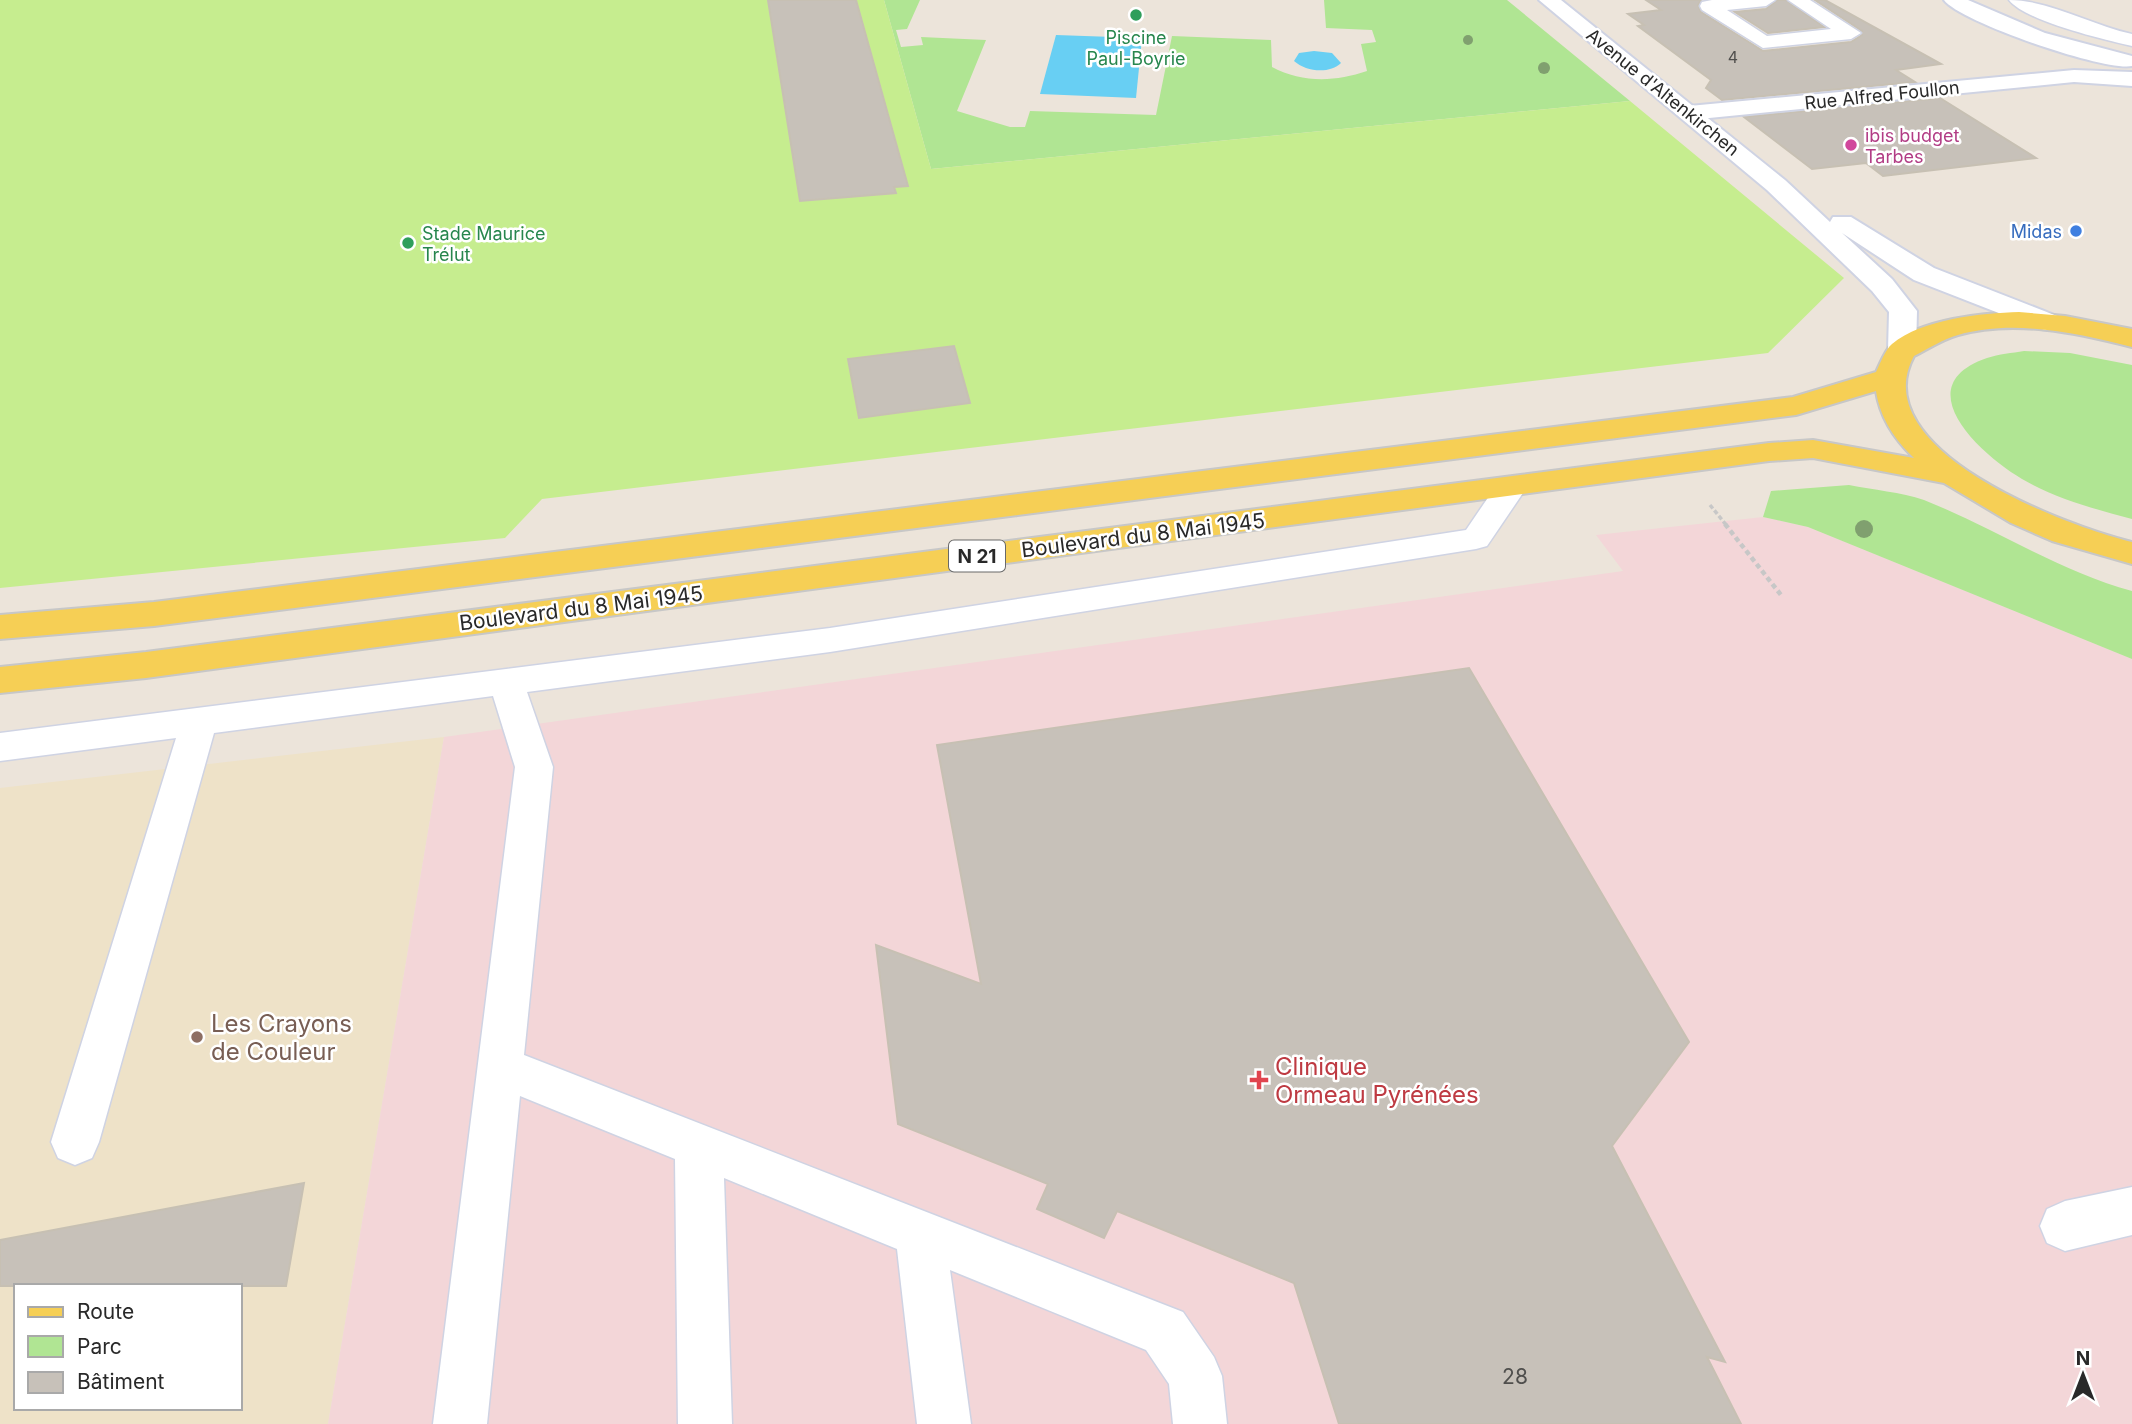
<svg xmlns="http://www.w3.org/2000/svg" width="2132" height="1424" viewBox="0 0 2132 1424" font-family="Inter,sans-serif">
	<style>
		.education { fill: #eee2c8; fill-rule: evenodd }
		.medical { fill: #f3d6d8 }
		.green { fill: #b0e593 }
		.pitch { fill: #c6ed8f }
		.water { fill: #68cff3 }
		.building { fill: #c7c1b9; stroke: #c7c0b3; stroke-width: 2 }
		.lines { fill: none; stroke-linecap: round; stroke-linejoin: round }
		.service-casing { stroke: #cfd3e3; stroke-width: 3 }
		.minor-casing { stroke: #cfd3e3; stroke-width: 4 }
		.tertiary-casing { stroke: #cfd3e3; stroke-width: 4 }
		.primary-casing { stroke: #c7c7c7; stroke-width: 4 }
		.path-far1 { stroke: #c7c7c7; stroke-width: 3.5; stroke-dasharray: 4.5 2.5; stroke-linecap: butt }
		.path { stroke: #c7c7c7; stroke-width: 4.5; stroke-dasharray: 5 3.5; stroke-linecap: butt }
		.service { fill: #fff; fill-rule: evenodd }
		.minor { fill: #fff; fill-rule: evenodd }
		.tertiary { fill: #fff; fill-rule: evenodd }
		.primary { fill: #f6cf55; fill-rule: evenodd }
		.tree { fill: #80a06f }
		.leisure-dot { fill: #2e9e5b; stroke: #fff; stroke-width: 2.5 }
		.hotel-dot { fill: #d1479c; stroke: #fff; stroke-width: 2.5 }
		.shop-dot { fill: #3f7fe0; stroke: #fff; stroke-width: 2.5 }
		.education-dot { fill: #8d6e63; stroke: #fff; stroke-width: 2.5 }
		.health-dot { fill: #e0444e; stroke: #fff; stroke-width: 2.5 }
		.labels { text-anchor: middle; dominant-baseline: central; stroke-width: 5; stroke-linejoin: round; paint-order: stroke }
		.far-number-label { font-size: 16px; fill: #504f4d }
		.far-leisure-label { font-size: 18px; fill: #27864d; stroke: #fff }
		.far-street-label { font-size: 18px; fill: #292929; stroke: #fff }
		.far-hotel-label { font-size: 18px; fill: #b23c85; stroke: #fff; text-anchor: start }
		.far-shop-label { font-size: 18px; fill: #366cbe; stroke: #fff; text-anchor: end }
		.shield { fill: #fff; stroke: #696969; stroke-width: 2 }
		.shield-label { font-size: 19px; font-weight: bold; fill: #292929 }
		.street-label { font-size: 21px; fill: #292929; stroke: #fff }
		.near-number-label { font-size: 21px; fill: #504f4d }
		.near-education-label { font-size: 24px; fill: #785e54; stroke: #fff; text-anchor: start }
		.near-health-label { font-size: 24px; fill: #be3a42; stroke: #fff; text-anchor: start }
	</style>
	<rect width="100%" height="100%" fill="#ece4da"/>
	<path class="education" d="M444 737 328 1424H0V788ZM16 1286H240V1408H16Z"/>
	<path class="medical" d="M1763 517 1808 527 2132 659V1424H328L444 737 1623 571 1596 535Z"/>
	<g class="green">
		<path d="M884 0H920L907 29 896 30 901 47 923 45 921 37 986 40 957 111 1010 127H1025L1030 111 1156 115 1172 36 1271 40 1272 67C1302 83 1335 82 1367 71L1361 44 1376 42 1372 30 1326 28 1324 0H1507L1630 101 931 169Z"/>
		<path d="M2024 351 2070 353 2132 365V519C2095 509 2056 499 2022 479 1981 455 1905 386 1987 358 1999 354 2012 353 2024 351Z"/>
		<path d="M1849 485C1873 490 1901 492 1924 500 1995 528 2058 571 2132 591V659L1808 527 1763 517 1771 491Z"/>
	</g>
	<path class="pitch" d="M0 0H884L931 169 1630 101 1844 278 1768 353 542 499 505 538 0 588Z"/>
	<g class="water">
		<path d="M1056 35 1142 38 1136 98 1040 94Z"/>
		<path d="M1314 51 1332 53 1341 63C1330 74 1306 72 1294 61L1299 53Z"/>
	</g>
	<g class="building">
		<path d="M768 0H856L908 186 894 187 896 193 800 201Z"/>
		<path d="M1646 0H1701L1698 5 1701 12 1763 51 1851 42 1862 35V31L1815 0H1825L1941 64 1896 70 1915 82 1722 100 1706 88 1711 80 1638 26 1644 25 1628 14 1661 10Z"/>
		<path d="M1777 0H1786L1824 27 1768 33 1735 12 1766 9Z"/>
		<path d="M1940 98 2036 158 1883 176 1866 163 1812 169 1744 117Z"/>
		<path d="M954 346 970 403 859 418 848 359Z"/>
		<path d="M1469 668 1689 1042 1612 1146 1725 1362 1707 1357 1741 1424H1339L1294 1283 1117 1211 1104 1238 1037 1209 1048 1184 898 1124 876 945 981 984 937 745Z"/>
		<path d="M304 1183 286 1286H0V1240Z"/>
	</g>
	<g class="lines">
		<g class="service-casing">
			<g id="service">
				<path d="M1712 0H1775L1766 6 1727 10 1767 36 1831 29 1788 0H1810L1861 33 1851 39 1763 48 1702 10 1700 6 1702 2Z"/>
				<path d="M2009 0C2049 0 2091 25 2132 34V46C2105 40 2025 21 2009 0Z"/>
				<path d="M1511 477 1522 480 1527 487 1487 546 1476 549 830 652 527 692 553 767 524 1055 1183 1312 1214 1357 1222 1376 1227 1424H1173L1169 1384 1146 1350 950 1270 971 1424H917L897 1249 724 1178 732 1424H678L675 1159 520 1096 487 1424H433L515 767 493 696 214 733 99 1142 92 1158 75 1165 58 1158 51 1142 176 738 0 761V733L830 628 1466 530 1500 480Z"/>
				<path d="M2132 1187V1235L2065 1251 2047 1243 2040 1226 2047 1209 2065 1201Z"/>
			</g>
		</g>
		<g class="minor-casing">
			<g id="minor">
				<path d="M1944 0H1968L2045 33 2132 56V66C2106 72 1960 22 1944 0Z"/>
				<path d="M2074 70 2132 72V86L2074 82 1689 120 1678 113 1689 106Z"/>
			</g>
		</g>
		<g class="tertiary-casing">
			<path id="tertiary" d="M1539 0H1561L1785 180 1830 222 1833 217H1851L1934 268 2057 316 2061 322 2057 328 2047 330 2037 328 1914 280 1842 233 1892 279 1917 311 1916 350 1912 356 1902 359 1892 356 1888 350 1889 312 1872 291 1767 190Z"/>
		</g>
		<g class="primary-casing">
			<path id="primary" d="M2019 312 2065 316 2132 329V347C2077 333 2014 319 1958 335 1943 339 1928 349 1914 356 1863 450 2066 526 2132 542V564L2052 541 2011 523 1944 483 1813 458 1769 461 146 678 0 693V667L146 652 1769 443 1813 440 1914 458C1895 440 1880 418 1876 391L1796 415 154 626 0 639V615L154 602 1793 397 1876 372C1880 364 1885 350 1892 344 1922 319 1982 313 2019 312Z"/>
		</g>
		<path class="path-far1" d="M1710 505 1727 526"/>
		<path class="path" d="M1725 524 1781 595"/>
		<use href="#service" class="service"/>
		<use href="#minor" class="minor"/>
		<use href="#tertiary" class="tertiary"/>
		<use href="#primary" class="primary"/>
	</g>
	<g class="tree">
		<circle cx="1468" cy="40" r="5"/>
		<circle cx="1544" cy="68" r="6"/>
		<circle cx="1864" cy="529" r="9"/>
	</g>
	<g class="leisure-dot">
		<circle cx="1136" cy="15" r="7"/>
		<circle cx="408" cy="243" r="7"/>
	</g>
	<circle class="hotel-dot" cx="1851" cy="145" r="7"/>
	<circle class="shop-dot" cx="2076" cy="231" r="7"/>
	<circle class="education-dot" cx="197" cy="1037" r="7"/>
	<path class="health-dot" d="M1255.5 1069.5h7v7h7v7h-7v7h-7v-7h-7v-7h7z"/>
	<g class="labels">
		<g class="far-number-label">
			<text x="1733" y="57">4</text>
		</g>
		<g class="far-leisure-label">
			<text x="1136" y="37">Piscine<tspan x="1136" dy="21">Paul-Boyrie</tspan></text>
			<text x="422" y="233" text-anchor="start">Stade Maurice<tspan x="422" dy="21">Trélut</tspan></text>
		</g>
		<g class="far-street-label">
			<text transform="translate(1663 92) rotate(39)">Avenue d'Altenkirchen</text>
			<text transform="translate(1882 95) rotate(-6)">Rue Alfred Foullon</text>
		</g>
		<g class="far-hotel-label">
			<text x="1865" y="135">ibis budget<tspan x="1865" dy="21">Tarbes</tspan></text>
		</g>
		<g class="far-shop-label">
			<text x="2062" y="231">Midas</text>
		</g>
		<rect class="shield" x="949" y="540.5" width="56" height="31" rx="5"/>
		<g class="shield-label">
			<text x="977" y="556">N 21</text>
		</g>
		<g class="street-label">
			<text transform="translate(1143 535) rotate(-7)">Boulevard du 8 Mai 1945</text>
			<text transform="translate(581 608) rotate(-7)">Boulevard du 8 Mai 1945</text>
		</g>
		<g class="near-number-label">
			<text x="1515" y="1376">28</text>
		</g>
		<g class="near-education-label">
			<text x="211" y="1023">Les Crayons<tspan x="211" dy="28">de Couleur</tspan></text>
		</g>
		<g class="near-health-label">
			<text x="1275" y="1066">Clinique<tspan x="1275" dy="28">Ormeau Pyrénées</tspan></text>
		</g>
	</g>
	<rect x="14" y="1284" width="228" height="126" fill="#ffffff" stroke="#a9a9a9" stroke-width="2"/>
	<rect x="28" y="1307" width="35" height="10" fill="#f6cf55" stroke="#a9a9a9" stroke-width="2"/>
	<text x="77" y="1319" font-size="21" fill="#292929">Route</text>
	<rect x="28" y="1336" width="35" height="21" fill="#b0e593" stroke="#a9a9a9" stroke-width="2"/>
	<text x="77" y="1354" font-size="21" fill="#292929">Parc</text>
	<rect x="28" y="1372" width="35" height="21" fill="#c7c1b9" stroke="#a9a9a9" stroke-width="2"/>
	<text x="77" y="1389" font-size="21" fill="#292929">Bâtiment</text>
	<g transform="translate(2083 1375)" stroke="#ffffff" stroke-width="5" paint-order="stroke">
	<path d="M0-5L12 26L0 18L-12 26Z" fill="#292929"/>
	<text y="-10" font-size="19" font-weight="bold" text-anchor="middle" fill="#292929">N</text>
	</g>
</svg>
